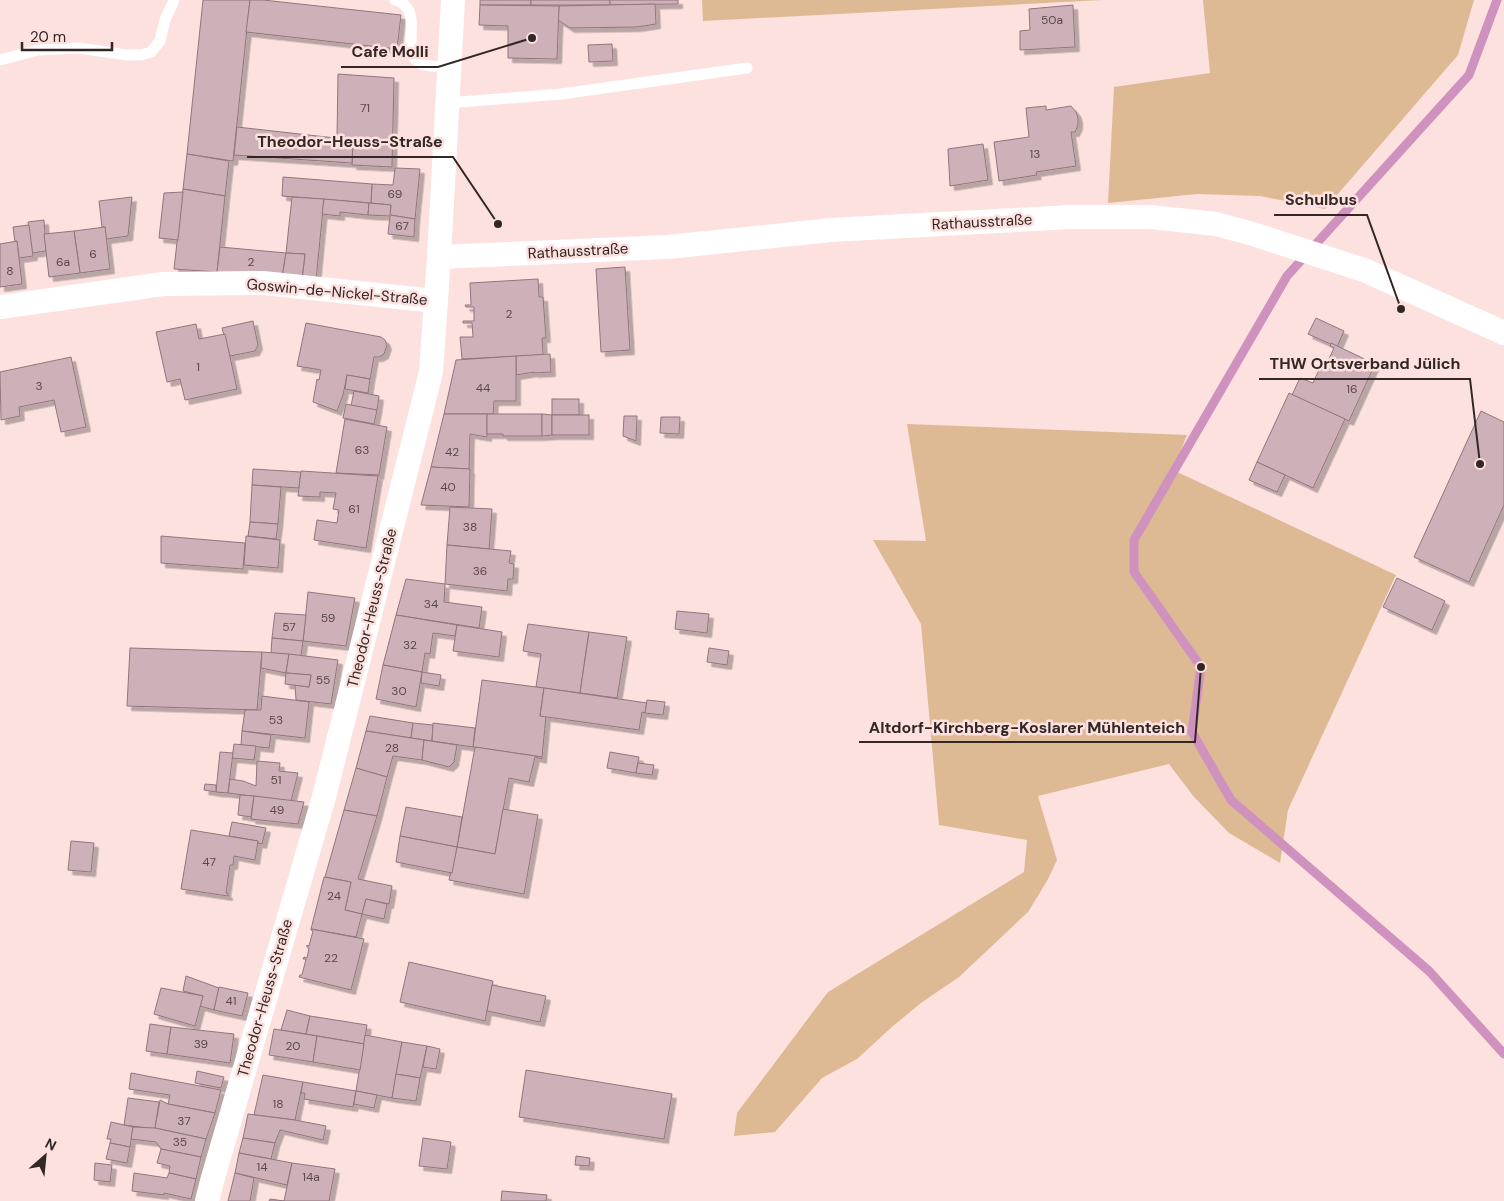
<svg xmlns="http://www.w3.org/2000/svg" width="1504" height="1201" viewBox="0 0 1504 1201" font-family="'DM Sans',sans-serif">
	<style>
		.green { fill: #ddba94 }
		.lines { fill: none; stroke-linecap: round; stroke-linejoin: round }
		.stream { stroke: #cf92bf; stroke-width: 9 }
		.building { fill: #ceb0b8; stroke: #91757d; filter: url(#shadow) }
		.lane { stroke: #fff; stroke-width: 11 }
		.street { stroke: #fff; stroke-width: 24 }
		.labels { text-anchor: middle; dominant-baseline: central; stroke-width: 5; stroke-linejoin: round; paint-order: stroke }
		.number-label { font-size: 12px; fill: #5a494a }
		.street-label { font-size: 15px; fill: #332726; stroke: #fce1df }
		.leader { fill: none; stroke: #332726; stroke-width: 2 }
		.callout-dot { fill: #332726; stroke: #fce1df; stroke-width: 2 }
		.callout-label { font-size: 16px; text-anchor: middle; font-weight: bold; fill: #332726; stroke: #fce1df; stroke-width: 5; stroke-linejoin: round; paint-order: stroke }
	</style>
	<defs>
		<filter id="shadow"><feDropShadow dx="4.5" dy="4.5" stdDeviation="0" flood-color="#0004"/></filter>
	</defs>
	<rect width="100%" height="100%" fill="#fce1df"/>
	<g class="green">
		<path d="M702 0H1103L703 21Z"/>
		<path d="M1203 0H1474L1458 55 1325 209 1260 196 1197 194 1108 203 1114 87 1210 73Z"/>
		<path d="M907 424 1187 435 1173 470 1396 575 1288 810 1280 863 1229 833 1194 797 1169 764 1038 796 1057 860 1047 881 1028 912 959 977 921 1003 893 1026 857 1059 822 1078 775 1132 734 1136 737 1113 828 992 1024 872 1027 840 939 825 921 624 873 540 926 541Z"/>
	</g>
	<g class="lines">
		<path class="stream" d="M1497 0 1469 75 1287 276 1134 540V572L1201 667 1192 732 1231 800 1429 971 1504 1054"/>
	</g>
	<g class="building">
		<path d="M203 0H250L233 161 187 154Z"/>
		<path d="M250 0H263L401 15 397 49 246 32Z"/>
		<rect x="480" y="0" width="51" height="5"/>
		<rect x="531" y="0" width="79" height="5"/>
		<path d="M610 0H678V4L610 5Z"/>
		<path d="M655 4 656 24 637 27 570 28 558 20 559 6Z"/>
		<path d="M480 5 559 6 557 59 508 58V26L479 25Z"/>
		<path d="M1073 5 1075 47 1020 50V31L1030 30 1029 9Z"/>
		<path d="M612 44 613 61 589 62 588 45Z"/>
		<path d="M338 74 394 78 392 167 352 165 353 140 337 138Z"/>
		<path d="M1046 106V110L1071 106 1076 112 1078 118V125L1075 132H1071L1076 166 1036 172 1037 175 999 181 994 142 1029 137 1026 108Z"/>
		<path d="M237 127 353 140 352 163 234 155Z"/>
		<path d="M983 144 988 180 950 186 948 149Z"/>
		<path d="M187 154 229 161 225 196 183 189Z"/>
		<path d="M395 168 420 169 415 219 390 215 391 205 371 203 372 184 393 185Z"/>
		<path d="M283 177 372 184 371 203 282 196Z"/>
		<path d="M183 189 225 196 217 272 174 269Z"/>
		<path d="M183 192 178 240 159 238 164 193Z"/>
		<path d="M132 197 128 236 106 239 105 227H102L99 201Z"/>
		<path d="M292 197 324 199 316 280 302 279 305 254 286 253Z"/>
		<path d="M324 199 369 203 368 215 340 212V216L322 214Z"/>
		<path d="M369 203 391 205 390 215 415 219 414 237 388 234 390 216 368 215Z"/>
		<path d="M44 220 46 251 32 253 28 222Z"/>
		<path d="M29 225 33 256 19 258 17 241 15 242 13 227Z"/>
		<path d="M105 227 110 269 80 273 74 231Z"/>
		<path d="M74 231 80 273 49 277 44 234Z"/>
		<path d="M17 241 22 284 0 287V244Z"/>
		<path d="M220 247 286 253 282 278 217 272Z"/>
		<path d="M286 253 305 254 302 279 282 278Z"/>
		<path d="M625 267 630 350 601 352 596 269Z"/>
		<path d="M538 279 539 297H543L546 338H542L543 355 462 359 460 337H473L472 323H463V321H474V307H466L465 305H471L470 283Z"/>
		<path d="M1316 318 1344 331 1337 347 1308 334Z"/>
		<path d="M253 321 258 345 255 351 230 356 222 328Z"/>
		<path d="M306 323 381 337 385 340 387 345 384 354 379 357H374L370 379 347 375 343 395 337 411 313 402 317 379 319 380 321 370 297 366Z"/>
		<path d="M196 324 199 339 225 334 237 389 185 400 180 379 167 382 156 332Z"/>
		<path d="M1331 343 1375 364 1349 421 1292 395 1300 378 1313 383 1322 363 1326 365 1334 348 1330 346Z"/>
		<path d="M550 354 551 372 534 373V372L516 375V356Z"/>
		<path d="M516 356V401H494L493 414H444L456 360Z"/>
		<path d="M71 357 86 427 61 432 54 400 19 407 20 416 1 420 0 372Z"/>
		<path d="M347 375 370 379 368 393 345 389Z"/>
		<path d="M354 391 379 396 377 410 351 406Z"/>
		<path d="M1289 393 1345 419 1313 488 1257 462Z"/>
		<rect x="552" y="399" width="27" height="16"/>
		<path d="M346 404 377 410 374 424 343 418Z"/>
		<path d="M1481 411 1504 422V505L1469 582 1414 557Z"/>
		<path d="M444 414H487V437L470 434 469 469 431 467Z"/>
		<path d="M487 414H542V436H503V434H487Z"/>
		<path d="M542 414 552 415V435L542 436Z"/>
		<rect x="552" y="415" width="37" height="20"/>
		<path d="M624 416H637L636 441 623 436Z"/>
		<path d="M661 417H680L679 434 660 433Z"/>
		<path d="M345 419 387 427 379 475 336 473Z"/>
		<path d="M1257 462 1285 475 1277 492 1249 480Z"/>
		<path d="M431 467 470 469 469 507 421 505Z"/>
		<path d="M253 469 301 472 299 488 252 485Z"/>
		<path d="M301 471 378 476 366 548 314 540 317 520 337 523 339 510 333 509 336 493 320 492V497L298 496Z"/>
		<path d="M252 485 281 487 278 524 250 522Z"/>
		<path d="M450 507 492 509 489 549 447 545Z"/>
		<path d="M250 522 278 524 276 539 248 536Z"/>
		<path d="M161 536 245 543 243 569 161 563Z"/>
		<path d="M246 536 280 540 278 568 244 565Z"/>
		<path d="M447 545 511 551 509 563 514 564 513 579H508L507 591 445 584Z"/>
		<path d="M1397 578 1445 601 1432 630 1383 607Z"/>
		<path d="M406 579 445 584 444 602 482 607 479 628 396 615Z"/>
		<path d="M308 592 355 598 346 646 303 641Z"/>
		<path d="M677 611 709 614 707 633 675 629Z"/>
		<path d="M275 613 306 615 303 641 272 638Z"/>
		<path d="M396 615 457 625 455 636 433 633 430 654 425 653 422 672 383 665Z"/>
		<path d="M528 624 589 632 580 693 536 687 541 654 523 651Z"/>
		<path d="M457 625 502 632 499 657 453 651Z"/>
		<path d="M589 632 627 637 617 698 580 693Z"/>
		<path d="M272 638 303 641 301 656 271 653Z"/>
		<path d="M130 648 262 652 257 710 127 706Z"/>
		<path d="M709 648 729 651 727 665 707 662Z"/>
		<path d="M262 652 289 654 286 673 261 668Z"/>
		<path d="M289 654 338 660 331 704 296 700 295 685 309 687 311 675 286 673Z"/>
		<path d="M383 665 422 672 416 707 376 699Z"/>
		<path d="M422 672 441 675 439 686 421 683Z"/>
		<path d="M286 673 311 675 309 687 285 684Z"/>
		<path d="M482 680 544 688 540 716H546L542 757 473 747Z"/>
		<path d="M544 688 647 703 645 713 642 712 639 730 540 716Z"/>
		<path d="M262 696 309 702 305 738 242 731 245 710H261Z"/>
		<path d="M647 700 665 702 663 715 645 713Z"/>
		<path d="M370 716 413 723 411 738 366 731Z"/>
		<path d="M413 723 433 725 432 741 411 738Z"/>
		<path d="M433 723 475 728 473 747 432 741Z"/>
		<path d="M242 731 271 735 269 748 241 745Z"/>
		<path d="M366 731 424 740 422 760 393 756 387 777 356 768Z"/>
		<path d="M424 740 457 745 454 762 449 767 422 760Z"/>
		<path d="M234 744 256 746 254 760 232 758Z"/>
		<path d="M475 747 542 757V759L535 757 529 782 509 778 495 854 457 847Z"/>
		<path d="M220 752 233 753 228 793 216 792Z"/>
		<path d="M610 752 639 757 636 773 607 768Z"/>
		<path d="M257 761 280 763 279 771 298 773 291 801 228 793 230 779 243 781 256 786Z"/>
		<path d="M638 763 654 765 652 775 636 773Z"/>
		<path d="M356 768 387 777 377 816 344 810Z"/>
		<path d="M205 784 216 785V792L204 790Z"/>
		<path d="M240 795 254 796 251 817 238 815Z"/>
		<path d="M254 796 304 802 298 824 251 819Z"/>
		<path d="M406 807 462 817 457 847 400 836Z"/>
		<path d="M503 809 538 815 524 894 449 880 457 847 495 854Z"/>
		<path d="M344 810 377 816 358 879 392 886 389 904 366 899 362 914 345 910 351 882 325 877Z"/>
		<path d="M232 822 266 828 262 844 258 843V841L229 836Z"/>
		<path d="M191 830 258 841 255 860 234 856 233 865H230L226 893 228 894V896L181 889Z"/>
		<path d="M400 836 457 847 452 873 396 862Z"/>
		<path d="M71 841 94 843 91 872 68 870Z"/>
		<path d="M324 877 351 882 345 910 362 914 356 937 311 929Z"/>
		<path d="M366 899 387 904 384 919 362 914Z"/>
		<path d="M311 929 364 939 351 990 299 977 300 975H302L306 959H303L304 957 307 958 309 948 307 947V945L309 946 313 931 311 930Z"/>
		<path d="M409 962 493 981 485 1021 400 1002Z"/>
		<path d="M186 976 219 988 214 1010 200 1006 203 996 183 991Z"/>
		<path d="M492 985 546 996 540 1022 487 1011Z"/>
		<path d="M219 987 248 993 242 1016 214 1010Z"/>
		<path d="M161 988 203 996 195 1026 154 1014Z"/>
		<path d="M287 1010 310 1016 306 1034 281 1030Z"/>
		<path d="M310 1016 367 1025 364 1044 306 1034Z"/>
		<path d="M150 1024 171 1027 167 1054 146 1051Z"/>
		<path d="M171 1027 234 1034 230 1063 167 1054Z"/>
		<path d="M274 1029 317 1036 313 1062 269 1055Z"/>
		<path d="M365 1035 402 1042 392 1098 356 1091Z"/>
		<path d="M317 1036 364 1044 360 1070 313 1062Z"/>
		<path d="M402 1042 427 1046 420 1078 396 1074Z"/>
		<path d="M427 1046 440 1049 436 1069 423 1067Z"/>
		<path d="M526 1070 672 1094 664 1139 519 1117Z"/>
		<path d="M197 1071 224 1077 221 1088 195 1083Z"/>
		<path d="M131 1073 221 1090 215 1113 168 1104 170 1095 129 1089Z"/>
		<path d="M396 1074 420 1078 416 1101 392 1098Z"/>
		<path d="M263 1075 303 1082 295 1120 254 1115Z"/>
		<path d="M303 1082 356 1091 353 1107 304 1099 305 1093H301Z"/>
		<path d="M356 1091 377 1095 374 1108 354 1104Z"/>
		<path d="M128 1098 159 1102 155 1129 124 1125Z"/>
		<path d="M160 1100 168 1104 215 1113 206 1139 155 1128Z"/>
		<path d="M248 1114 295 1120 326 1126 323 1140 280 1130 275 1143 243 1138Z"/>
		<path d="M111 1122 133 1127 130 1147 110 1143 111 1139H107Z"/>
		<path d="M133 1127 155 1128 206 1139 201 1157 161 1149 156 1142 131 1139Z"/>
		<path d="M243 1138 275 1143 271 1159 239 1153Z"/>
		<path d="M423 1138 451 1142 447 1169 419 1166Z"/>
		<path d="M110 1143 130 1147 127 1163 106 1159Z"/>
		<path d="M161 1149 201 1157 196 1179 169 1173 170 1166 157 1163Z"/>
		<path d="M239 1153 292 1163 287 1185 235 1173Z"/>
		<path d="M576 1156 590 1158 589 1166 575 1165Z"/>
		<path d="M95 1163 112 1165 110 1182 94 1180Z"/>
		<path d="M292 1163 335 1169 329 1201H269L270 1199 284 1201Z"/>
		<path d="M134 1173 167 1178 169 1173 196 1179 191 1199 164 1193V1195L132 1191Z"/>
		<path d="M235 1173 254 1178 250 1201H228Z"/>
		<path d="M502 1191 547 1195 546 1201H501Z"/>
	</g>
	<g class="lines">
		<g class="lane">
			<path d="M395 0C426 9 400 48 418 62 426 68 440 66 449 66"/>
			<path d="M0 60 38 50 79 48 127 55H141L151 52 160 41 165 20 174 0"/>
			<path d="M447 103 561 94 747 68"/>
		</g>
		<g class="street">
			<path d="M439 257 668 247 831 230 1071 217H1151L1216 224 1253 234 1364 270 1504 333"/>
			<path d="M0 307 163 284 263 283 436 301"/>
			<path d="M207 1201 212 1181 324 797 431 372 439 257 453 0"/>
		</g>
	</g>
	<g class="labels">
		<g class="number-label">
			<text x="1052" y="20">50a</text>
			<text x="365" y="108">71</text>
			<text x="1035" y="154">13</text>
			<text x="395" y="194">69</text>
			<text x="402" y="226">67</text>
			<text x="93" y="254">6</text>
			<text x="63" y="262">6a</text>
			<text x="251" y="262">2</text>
			<text x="10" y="271">8</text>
			<text x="509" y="314">2</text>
			<text x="198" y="367">1</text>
			<text x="39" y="386">3</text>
			<text x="483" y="388">44</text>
			<text x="1352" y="389">16</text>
			<text x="362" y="450">63</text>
			<text x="452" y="452">42</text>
			<text x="448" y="487">40</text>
			<text x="354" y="509">61</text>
			<text x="470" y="527">38</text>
			<text x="480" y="571">36</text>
			<text x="431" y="604">34</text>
			<text x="328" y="618">59</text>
			<text x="289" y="627">57</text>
			<text x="410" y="645">32</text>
			<text x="323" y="680">55</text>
			<text x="399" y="691">30</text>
			<text x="276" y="720">53</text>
			<text x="392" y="748">28</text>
			<text x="276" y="780">51</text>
			<text x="277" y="810">49</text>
			<text x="209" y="862">47</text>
			<text x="334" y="896">24</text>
			<text x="331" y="958">22</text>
			<text x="231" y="1001">41</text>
			<text x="201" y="1044">39</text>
			<text x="293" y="1046">20</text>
			<text x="278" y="1104">18</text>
			<text x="184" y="1121">37</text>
			<text x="180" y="1142">35</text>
			<text x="262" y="1167">14</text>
			<text x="311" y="1177">14a</text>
		</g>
		<g class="street-label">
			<text transform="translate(982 222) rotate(-3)">Rathausstraße</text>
			<text transform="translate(578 251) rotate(-3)">Rathausstraße</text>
			<text transform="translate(337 292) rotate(5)">Goswin-de-Nickel-Straße</text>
			<text transform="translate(372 608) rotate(-76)">Theodor-Heuss-Straße</text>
			<text transform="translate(265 998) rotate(-74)">Theodor-Heuss-Straße</text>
		</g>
	</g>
	<path class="leader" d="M532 38L438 67H341M498 224L453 157H247M1401 309L1367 215H1274M1480 464L1470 379H1259M1201 667L1195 742H859"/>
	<g class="callout-dot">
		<circle cx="532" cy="38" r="5"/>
		<circle cx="498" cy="224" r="5"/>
		<circle cx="1401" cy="309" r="5"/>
		<circle cx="1480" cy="464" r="5"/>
		<circle cx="1201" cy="667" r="5"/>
	</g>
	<g class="callout-label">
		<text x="390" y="57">Cafe Molli</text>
		<text x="350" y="147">Theodor-Heuss-Straße</text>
		<text x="1321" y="205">Schulbus</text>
		<text x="1365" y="369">THW Ortsverband Jülich</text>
		<text x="1027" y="733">Altdorf-Kirchberg-Koslarer Mühlenteich</text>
	</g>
	<g transform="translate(45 1156) rotate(27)" stroke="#fce1df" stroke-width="4" paint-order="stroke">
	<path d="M0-4L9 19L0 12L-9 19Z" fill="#332726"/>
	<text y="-8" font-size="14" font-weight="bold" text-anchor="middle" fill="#332726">N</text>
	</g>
	<path d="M22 42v8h90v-8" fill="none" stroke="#332726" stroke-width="2.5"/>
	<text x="30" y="42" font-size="15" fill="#332726" stroke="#fce1df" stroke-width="4" paint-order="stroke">20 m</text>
</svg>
